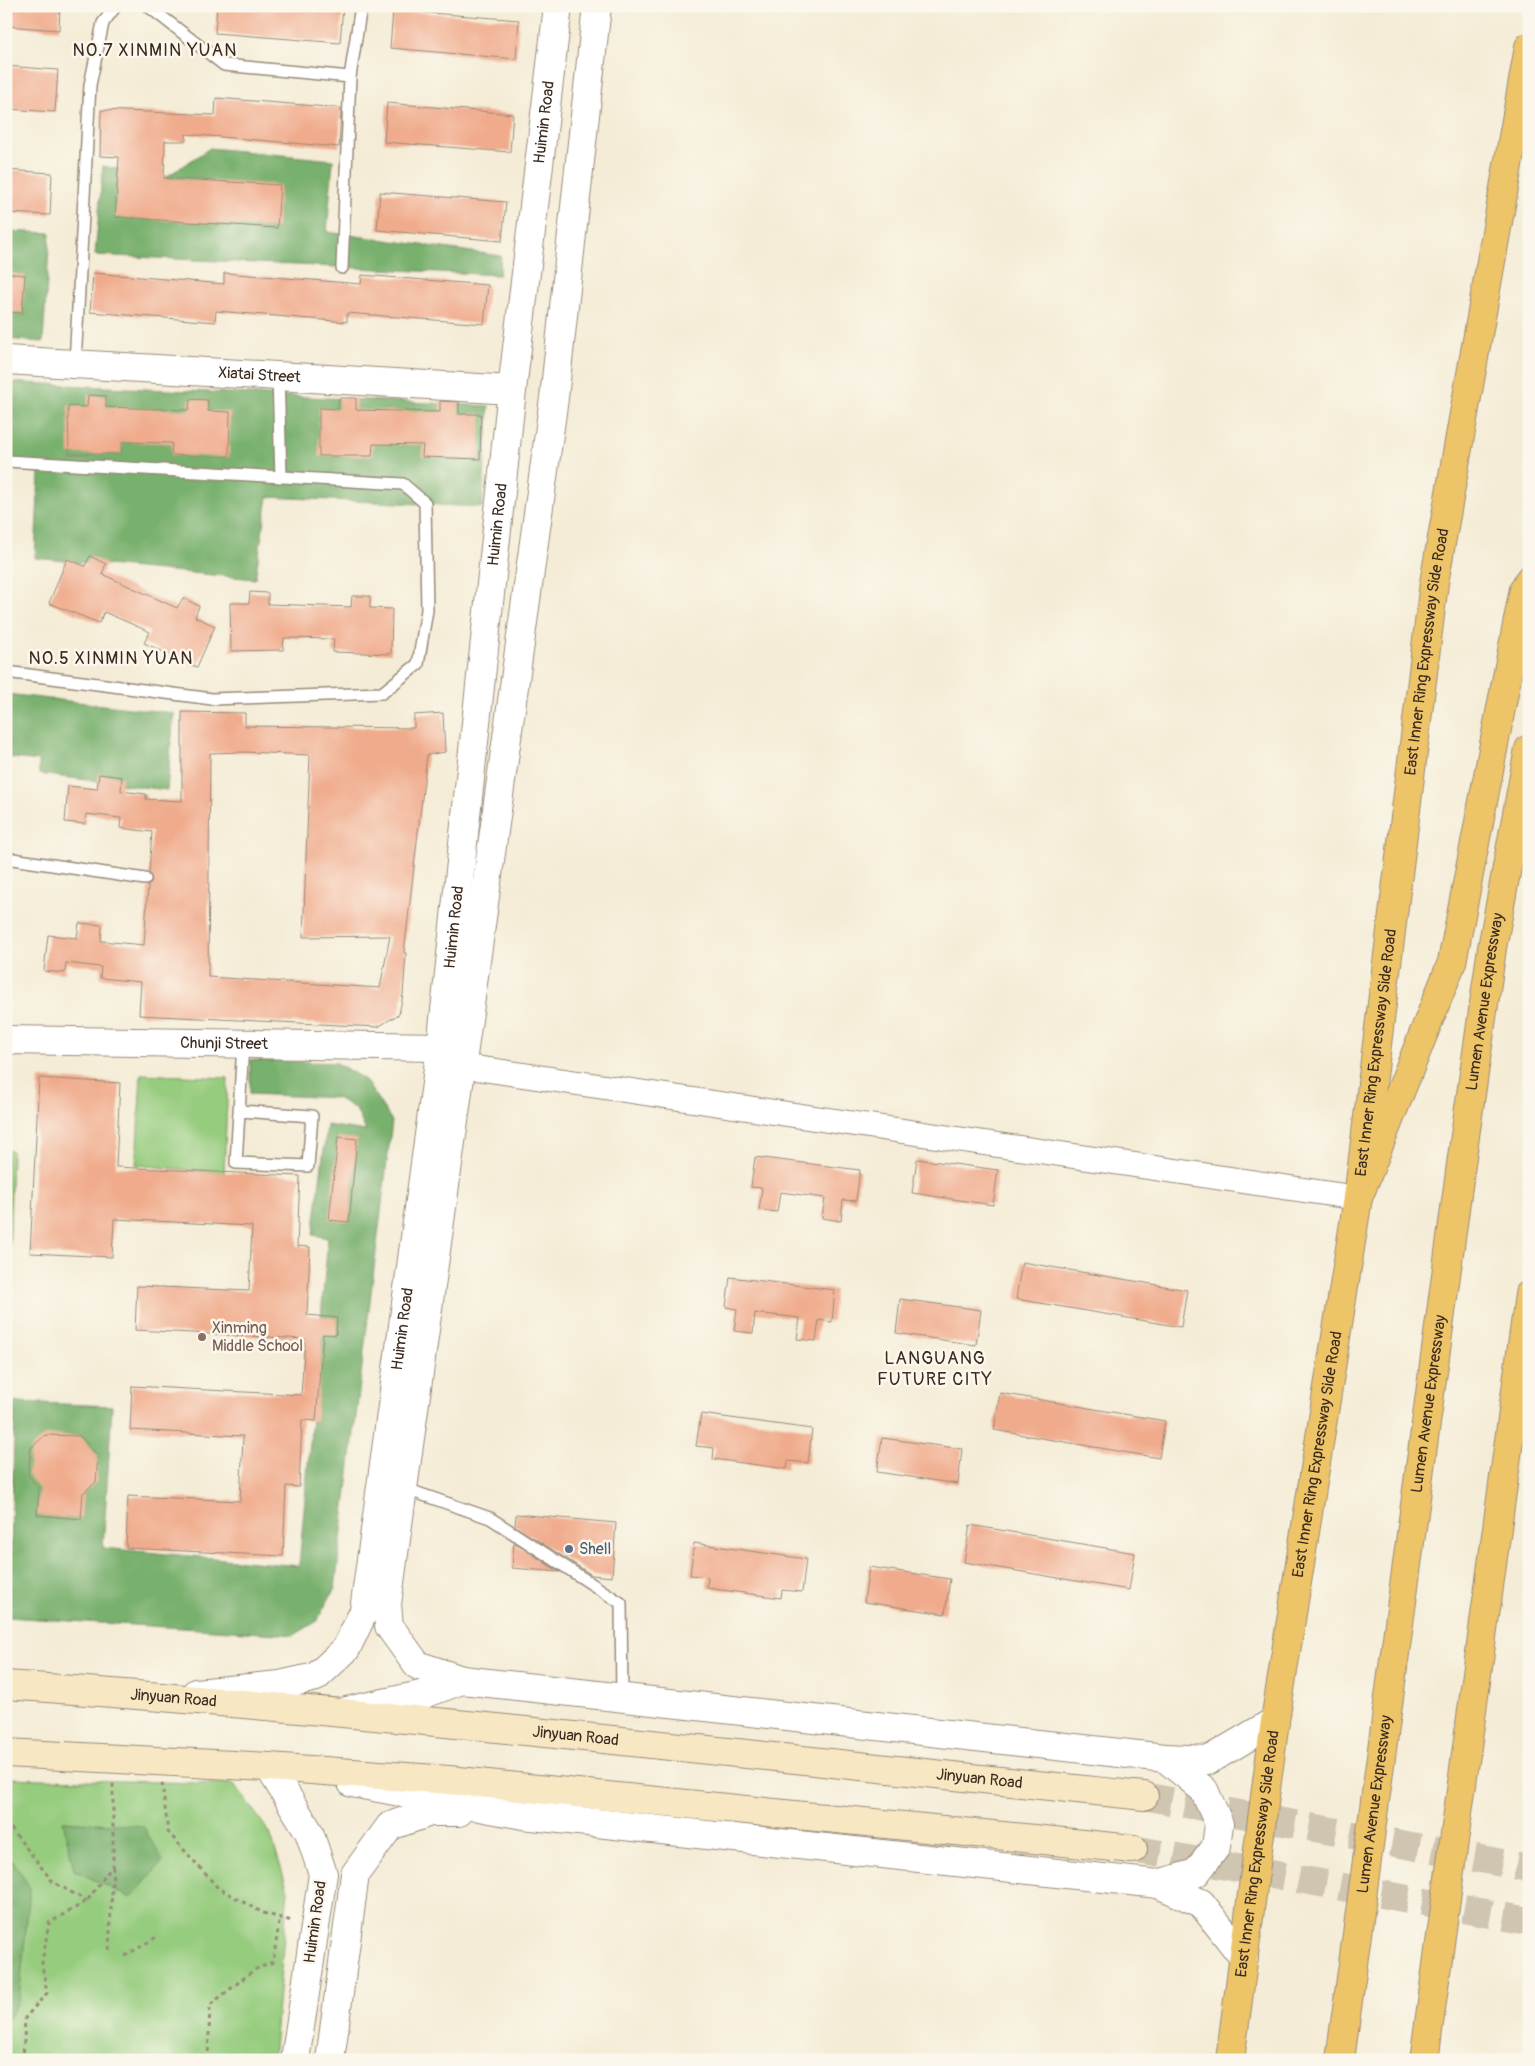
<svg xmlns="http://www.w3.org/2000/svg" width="1535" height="2066" viewBox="0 0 1535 2066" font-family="Pangolin,sans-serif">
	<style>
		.green { fill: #96cc7e; stroke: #687b4e }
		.forest { fill: #78b06d; stroke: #5a6d46 }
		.building { fill: #f0ab8c; fill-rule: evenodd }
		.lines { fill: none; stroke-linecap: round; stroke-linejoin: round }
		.secondary-tunnel { stroke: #cfc5b1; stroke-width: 28; stroke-dasharray: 28 14; stroke-linecap: butt }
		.service-casing { stroke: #988b7a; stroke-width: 14 }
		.minor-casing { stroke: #988b7a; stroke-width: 26 }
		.tertiary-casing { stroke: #988b7a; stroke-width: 30 }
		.secondary-casing { stroke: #988b7a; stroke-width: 30 }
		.primary-casing { stroke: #988b7a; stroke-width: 30 }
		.trunk-casing { stroke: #988b7a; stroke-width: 30 }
		.path { stroke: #988b7a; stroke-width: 3; stroke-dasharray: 4 4; stroke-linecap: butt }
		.service { stroke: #fff; stroke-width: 11 }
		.minor { stroke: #fff; stroke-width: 24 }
		.tertiary { stroke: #fff; stroke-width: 28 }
		.secondary { stroke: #f8e7c3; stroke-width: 28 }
		.primary { stroke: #eec469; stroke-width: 28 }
		.trunk { stroke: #eec469; stroke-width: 28 }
		.education-dot { fill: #8d6e63; stroke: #fbf7ec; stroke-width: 2 }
		.service-dot { fill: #5c6f8a; stroke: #fbf7ec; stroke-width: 2 }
		.labels { text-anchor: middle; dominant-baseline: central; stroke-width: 5; stroke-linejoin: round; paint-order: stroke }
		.street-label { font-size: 16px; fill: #3b2a1e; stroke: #fbf7ec }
		.education-label { font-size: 16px; fill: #785e54; stroke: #fbf7ec; text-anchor: start }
		.service-label { font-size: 16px; fill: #4e5e75; stroke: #fbf7ec; text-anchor: start }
		.neighbourhood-label { font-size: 18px; letter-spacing: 1px; fill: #3b2a1e; stroke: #fbf7ec }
	</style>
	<rect width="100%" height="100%" fill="#fbf7ec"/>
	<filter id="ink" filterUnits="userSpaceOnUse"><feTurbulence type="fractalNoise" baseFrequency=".02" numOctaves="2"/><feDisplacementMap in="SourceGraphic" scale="10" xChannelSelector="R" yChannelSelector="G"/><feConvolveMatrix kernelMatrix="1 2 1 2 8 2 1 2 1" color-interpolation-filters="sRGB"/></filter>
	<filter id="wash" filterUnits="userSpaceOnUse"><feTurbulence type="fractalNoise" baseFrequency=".0096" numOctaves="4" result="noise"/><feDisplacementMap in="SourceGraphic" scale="20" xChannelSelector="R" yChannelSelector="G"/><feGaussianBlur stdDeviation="1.12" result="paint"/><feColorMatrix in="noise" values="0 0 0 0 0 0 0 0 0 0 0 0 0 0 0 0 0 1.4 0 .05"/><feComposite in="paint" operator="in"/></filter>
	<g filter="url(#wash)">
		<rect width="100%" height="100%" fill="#f4ecd6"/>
		<g class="green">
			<path d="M141 1074 228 1078 224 1173 136 1165Z"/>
			<path d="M6 1150 12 1151 6 1386Z"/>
			<path d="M6 1778 234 1784 270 1833 288 1890 273 2060H6Z"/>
		</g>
		<g class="forest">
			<path d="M210 148 333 160 327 232 501 256 499 275 95 255 103 166 165 178Z"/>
			<path d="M6 231 50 233 43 342 6 339Z"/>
			<path d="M6 382 489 406 482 507 268 497 255 579 35 558 39 472 6 468Z"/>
			<path d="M6 694 174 713 167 790 39 774V761L6 757Z"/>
			<path d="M250 1060 337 1063 365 1080 392 1121 335 1588 316 1622 294 1635 6 1617V1585H10L15 1402 112 1406 103 1548 299 1566 328 1238 313 1235 327 1125 366 1131 356 1109 337 1098 250 1094Z"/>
			<path d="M63 1821 143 1826 163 1861 131 1898 74 1870Z"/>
			<path d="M13 1861 30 1888 19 2000 6 2023V1863Z"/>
		</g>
		<g id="blocks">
			<g class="building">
				<path d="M6 6H60L59 30 6 26Z"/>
				<path d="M217 6H343L340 43 215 33Z"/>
				<path d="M393 10 519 20 516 59 390 48Z"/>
				<path d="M6 66 58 70 55 112 6 109Z"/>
				<path d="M216 98 341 108 339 147 186 134V141H165L164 178 280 185 277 228 115 217 119 157 100 156 101 110 215 115Z"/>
				<path d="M387 103 513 114 510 152 384 142Z"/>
				<path d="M6 170 52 173 50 215 6 213Z"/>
				<path d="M380 192 506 202 502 241 377 230Z"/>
				<path d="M6 273 25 275 22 313 6 312Z"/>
				<path d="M93 273 224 284V273L361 284 362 275 488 285 484 324 347 313V322L216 311 215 322 90 312Z"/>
				<path d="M88 395 106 396V407L189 410 190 399 208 400V411L230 412 229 457 171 455 172 443 122 442 121 454H69L68 406 87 407Z"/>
				<path d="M339 398H356V410L440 412V401L459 402V414H481L480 459 422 457 423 445 373 444 372 456H319V408L338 409Z"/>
				<path d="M90 556 106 564 102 574 177 608 183 598 199 606 195 617 215 626 197 667 144 643 150 632 104 612 99 623 49 603 67 559 85 566Z"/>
				<path d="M250 592 268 593V604L351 607 352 596H370V608L392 609 391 654 333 652 334 639 284 638 283 650 231 651 230 603H249Z"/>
				<path d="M182 712 245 713V726L414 728V715L443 713 445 752 427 755 404 953H406L403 995 399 1014 378 1027 139 1015 141 982 100 978 101 967 66 963 65 973 44 971 48 935 77 938 79 923 102 925 101 941 144 945 148 886 152 880 149 873 152 832 120 828 121 818 86 814 85 824 65 822 68 786 97 789 99 774 122 777 121 791 146 794V799L182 801ZM245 752 310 755 303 937 390 936 380 988 208 977 210 753Z"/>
				<path d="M39 1078 120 1083 116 1167 300 1176 297 1246 310 1247 307 1315 337 1318 336 1335 323 1334 316 1421 302 1420 299 1487 286 1486 283 1556 126 1548 128 1496 240 1501 243 1436 130 1430 132 1386 301 1395 305 1339 135 1330 137 1286 249 1291 252 1226 114 1219 112 1257 30 1253Z"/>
				<path d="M338 1137 357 1139 349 1222 329 1220Z"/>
				<path d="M755 1157 860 1170 856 1201 843 1200 841 1221 822 1218 825 1198 780 1192 777 1212 759 1210 762 1188 751 1187Z"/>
				<path d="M917 1159 998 1170 993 1205 912 1193Z"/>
				<path d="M1022 1262 1187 1290 1181 1327 1016 1299Z"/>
				<path d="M730 1277 835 1290 832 1322 819 1320 816 1341 797 1339 800 1318 755 1313 753 1333 734 1331 737 1309 726 1307Z"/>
				<path d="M900 1299 981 1310 976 1345 896 1333Z"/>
				<path d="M1000 1393 1165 1421 1159 1458 994 1430Z"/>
				<path d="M701 1414 812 1429 808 1463 788 1461 787 1469 713 1459 714 1448 696 1446Z"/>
				<path d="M45 1435 80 1436 98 1456 96 1482 83 1493 81 1519 37 1515 39 1489 28 1475 31 1448Z"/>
				<path d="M882 1438 962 1449 958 1484 877 1472Z"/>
				<path d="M516 1514 616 1523 612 1577 592 1575 515 1526Z"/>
				<path d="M970 1525 1135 1553 1129 1590 964 1562Z"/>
				<path d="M514 1543 560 1572 512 1568Z"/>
				<path d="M694 1543 806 1559 802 1592 782 1590 781 1598 707 1588 708 1577 690 1575Z"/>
				<path d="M869 1567 950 1579 945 1614 864 1602Z"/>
			</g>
		</g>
	</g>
	<g filter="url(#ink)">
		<use href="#blocks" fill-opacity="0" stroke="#988b7a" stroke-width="1"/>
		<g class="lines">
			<g class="secondary-tunnel">
				<path d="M1144 1796 1529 1868"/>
				<path d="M1133 1849 1529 1921"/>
			</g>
			<g class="service-casing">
				<g id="service">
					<path d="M148 6 224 65 350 77 342 268"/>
					<path d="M350 77 361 6"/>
					<path d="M75 364 90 85 103 23 116 6"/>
					<path d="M278 376 281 477"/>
					<path d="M6 461 403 484 425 503 427 610 418 664 382 693 212 699 6 672"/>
					<path d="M6 858 145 879"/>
					<path d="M240 1111 312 1116 308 1166 236 1163 243 1044"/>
					<path d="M403 1488 490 1518 621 1603 622 1697"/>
				</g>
			</g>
			<g class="minor-casing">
				<path id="minor" d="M462 1066 1358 1198"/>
			</g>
			<g class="tertiary-casing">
				<g id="tertiary">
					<path id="s1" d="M6 360 512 390"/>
					<path id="s2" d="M6 1040 441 1047"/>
					<path d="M462 1680 417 1665 389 1626 387 1604 554 398 597 6"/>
					<path id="s3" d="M196 1693 280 1685 316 1677 346 1649 364 1611 441 1047 512 390 558 6"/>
					<path d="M347 1711 421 1695 462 1680 1165 1758 1209 1760 1275 1721"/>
					<path d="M269 1767 309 1832 323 1874 295 2060"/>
					<path d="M352 1783 523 1815 1158 1884 1201 1903 1244 1958"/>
					<path d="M1158 1884 1196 1873 1216 1847 1219 1824 1204 1790 1165 1758"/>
					<path d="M330 2060 355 1874 390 1826 430 1812H459"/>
				</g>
			</g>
			<g class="secondary-casing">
				<g id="secondary">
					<path id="s4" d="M6 1685C386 1712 765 1757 1144 1796"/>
					<path d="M6 1753 269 1767 449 1780 1133 1849"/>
				</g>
			</g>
			<g class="primary-casing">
				<g id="primary">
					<path id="s5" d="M1230 2060 1275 1721 1358 1198 1434 583 1529 47"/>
				</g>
			</g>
			<g class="trunk-casing">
				<g id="trunk">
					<path d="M1358 1198 1452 962 1524 589 1529 580"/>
					<path id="s6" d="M1340 2060 1462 1157 1492 948 1529 749"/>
					<path d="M1424 2060 1529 1295"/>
				</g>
			</g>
			<g class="path">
				<path d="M162 1783 168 1832 218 1888 263 1913 292 1921"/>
				<path d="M6 1822 53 1882 87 1901"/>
				<path d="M109 1950 113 1866"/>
				<path d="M125 1956 158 1936"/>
				<path d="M23 2060 25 2018 47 1993 42 1963 49 1923 87 1901 113 1865V1782"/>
				<path d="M208 2060 210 2005 254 1970 273 1962 280 1917"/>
			</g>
			<use href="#service" class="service"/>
			<use href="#minor" class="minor"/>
			<use href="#tertiary" class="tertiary"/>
			<use href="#secondary" class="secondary"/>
			<use href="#primary" class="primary"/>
			<use href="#trunk" class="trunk"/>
		</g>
	</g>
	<circle class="education-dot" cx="202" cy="1337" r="5"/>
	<circle class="service-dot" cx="569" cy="1549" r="5"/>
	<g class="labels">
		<g class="street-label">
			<text stroke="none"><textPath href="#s3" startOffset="1704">Huimin Road</textPath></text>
			<text stroke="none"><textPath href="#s1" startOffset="254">Xiatai Street</textPath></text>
			<text stroke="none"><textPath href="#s3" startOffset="1299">Huimin Road</textPath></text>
			<text stroke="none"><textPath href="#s5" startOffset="1422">East Inner Ring Expressway Side Road</textPath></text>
			<text stroke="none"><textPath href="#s3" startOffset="894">Huimin Road</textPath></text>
			<text stroke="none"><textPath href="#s6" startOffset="1068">Lumen Avenue Expressway</textPath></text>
			<text stroke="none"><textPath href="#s2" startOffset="218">Chunji Street</textPath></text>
			<text stroke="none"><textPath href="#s5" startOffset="1018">East Inner Ring Expressway Side Road</textPath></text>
			<text stroke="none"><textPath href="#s3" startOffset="489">Huimin Road</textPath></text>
			<text stroke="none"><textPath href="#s6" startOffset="662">Lumen Avenue Expressway</textPath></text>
			<text stroke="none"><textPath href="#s5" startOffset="612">East Inner Ring Expressway Side Road</textPath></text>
			<text stroke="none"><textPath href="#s4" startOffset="168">Jinyuan Road</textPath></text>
			<text stroke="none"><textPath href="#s4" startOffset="572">Jinyuan Road</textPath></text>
			<text stroke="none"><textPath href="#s4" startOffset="978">Jinyuan Road</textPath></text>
			<text stroke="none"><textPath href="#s6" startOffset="258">Lumen Avenue Expressway</textPath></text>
			<text stroke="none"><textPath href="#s5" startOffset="208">East Inner Ring Expressway Side Road</textPath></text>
			<text transform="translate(315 1922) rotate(-82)">Huimin Road</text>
		</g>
		<g class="education-label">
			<text x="212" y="1328">Xinming<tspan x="212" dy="18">Middle School</tspan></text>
		</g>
		<g class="service-label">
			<text x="579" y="1549">Shell</text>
		</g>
		<g class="neighbourhood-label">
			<text x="155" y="50">NO.7 XINMIN YUAN</text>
			<text x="111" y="658">NO.5 XINMIN YUAN</text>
			<text x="935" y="1358">LANGUANG<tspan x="935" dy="21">FUTURE CITY</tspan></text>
		</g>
	</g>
	<rect width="1535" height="2066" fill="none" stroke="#fbf7ec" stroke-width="25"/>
</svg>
